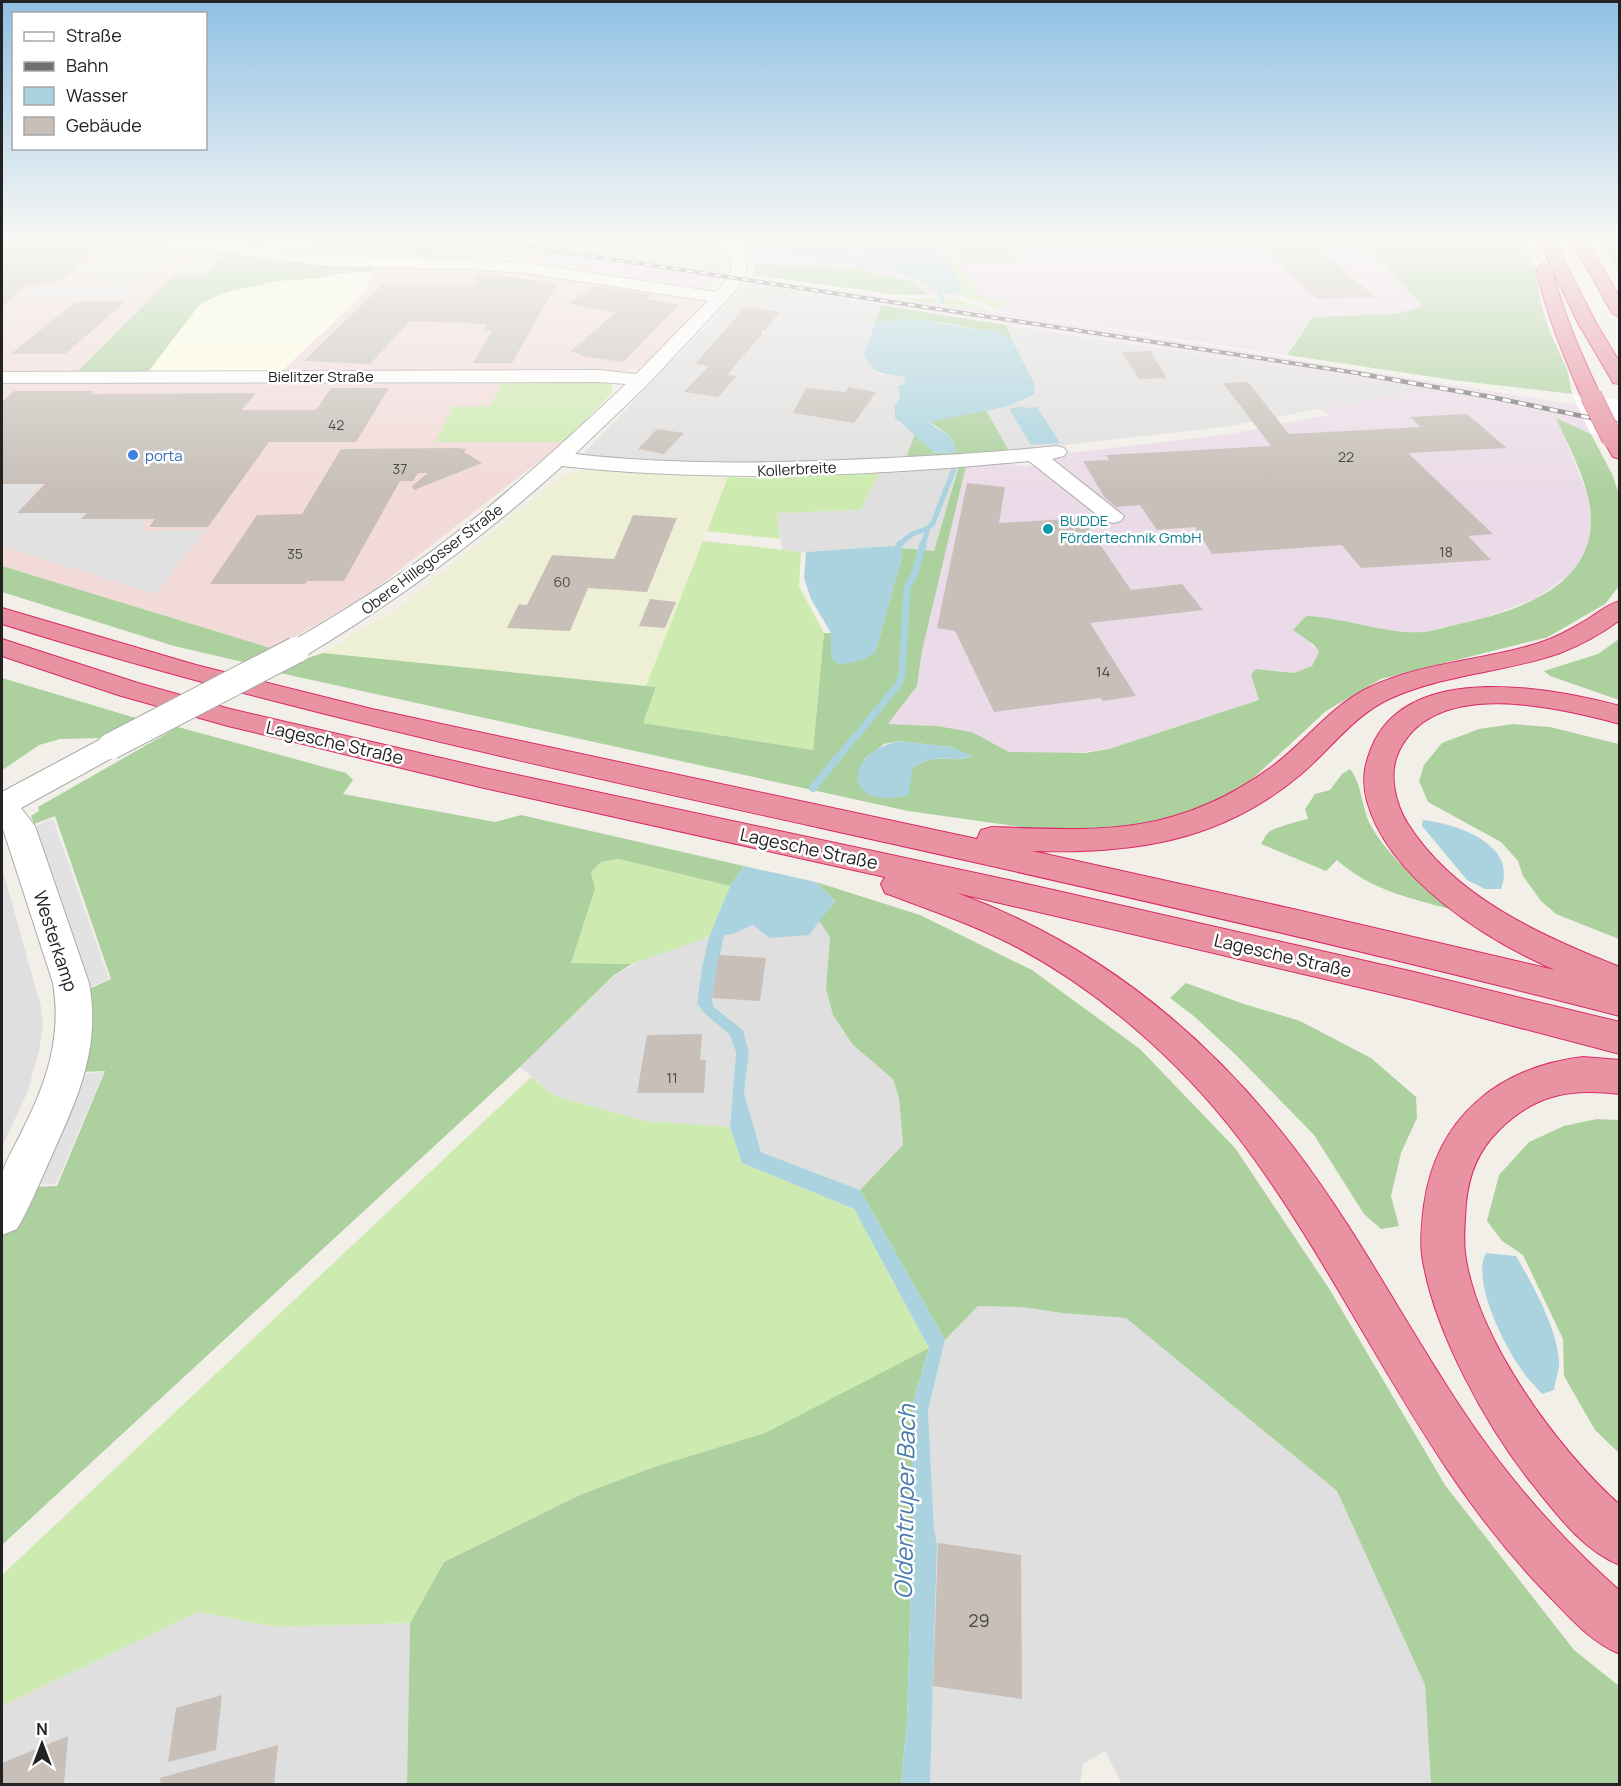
<svg xmlns="http://www.w3.org/2000/svg" width="1621" height="1786" viewBox="0 0 1621 1786" font-family="Manrope,sans-serif">
	<style>
		.residential { fill: #e0dfdf }
		.commercial { fill: #f2dad9 }
		.industrial { fill: #ebdbe8 }
		.education { fill: #ffffe5 }
		.farmland { fill: #eef0d5 }
		.grass { fill: #cdebb0 }
		.forest { fill: #add19e; fill-rule: evenodd }
		.parking { fill: #e2e2e2 }
		.water { fill: #aad3df }
		.pier { fill: #fff }
		.lines { fill: none; stroke-linecap: round; stroke-linejoin: round }
		.stream-far3 { stroke: #aad3df; stroke-width: 4.5 }
		.stream-far2 { stroke: #aad3df; stroke-width: 5 }
		.stream-far1 { stroke: #aad3df; stroke-width: 7 }
		.stream { stroke: #aad3df; stroke-width: 8 }
		.building { fill: #c7bfb8 }
		.minor-casing { stroke: #a9a9a9; stroke-width: 2 }
		.highway-casing { stroke: #dc2a67; stroke-width: 2 }
		.minor { fill: #fff; fill-rule: evenodd }
		.highway { fill: #e892a2; fill-rule: evenodd }
		.rail-far1-casing { stroke: #707070; stroke-width: 4 }
		.rail-casing { stroke: #707070; stroke-width: 4.5 }
		.rail-far1 { stroke: #fff; stroke-width: 2; stroke-dasharray: 7; stroke-linecap: butt }
		.rail { stroke: #fff; stroke-width: 3; stroke-dasharray: 8; stroke-linecap: butt }
		.minor-bridge-casing { stroke: #a9a9a9; stroke-width: 28; stroke-linecap: butt }
		.highway-bridge-casing { stroke: #dc2a67; stroke-width: 22; stroke-linecap: butt }
		.minor-bridge { stroke: #fff; stroke-width: 26 }
		.highway-bridge { stroke: #e892a2; stroke-width: 21 }
		.shop-dot { fill: #3f7fe0; stroke: #fff; stroke-width: 2 }
		.culture-dot { fill: #0f9aa8; stroke: #fff; stroke-width: 2 }
		.labels { text-anchor: middle; dominant-baseline: central; stroke-width: 5; stroke-linejoin: round; paint-order: stroke }
		.far-number-label { font-size: 14px; fill: #4b4948 }
		.far-street-label { font-size: 15px; fill: #222; stroke: #fff }
		.far-shop-label { font-size: 15px; fill: #366cbe; stroke: #fff; text-anchor: start }
		.far-culture-label { font-size: 15px; fill: #0d838f; stroke: #fff; text-anchor: start }
		.number-label { font-size: 15px; fill: #4b4948 }
		.street-label { font-size: 18px; fill: #222; stroke: #fff }
		.near-number-label { font-size: 18px; fill: #4b4948 }
		.near-water-label { font-size: 24px; font-style: italic; fill: #4a7aab; stroke: #fff }
	</style>
	<rect width="100%" height="100%" fill="#f2efe9"/>
	<g class="residential">
		<path d="M329 239H356L389 246 363 256 310 248Z"/>
		<path d="M543 239H715L725 253 727 263 725 272 646 261Z"/>
		<path d="M748 283 881 305 864 354 880 375 904 376 905 384 897 401 898 423 915 433 906 458 730 467 596 458 582 455Z"/>
		<path d="M1006 325 1415 386 1438 390 1393 395 1224 427 1009 451 986 410 1009 406 1035 394 1034 383Z"/>
		<path d="M959 466 934 552 890 546 806 552 782 550 777 513 861 510 880 471Z"/>
		<path d="M2 868 41 1007 43 1026 39 1051 27 1093 2 1147Z"/>
		<path d="M819 921 830 937 826 988 853 1045 893 1079 899 1098 903 1145 860 1190 761 1152 744 1093 749 1052 743 1030 713 1005 712 997 724 935 733 934 753 925 809 935Z"/>
		<path d="M709 937 702 967 697 1002 704 1013 729 1034 736 1052 730 1127 645 1121 555 1096 520 1067 615 975 650 956Z"/>
		<path d="M978 1306 1022 1307 1062 1313 1126 1318 1337 1491 1425 1685 1431 1784H1122L1105 1751 1083 1764 1080 1784H930L937 1544 934 1529 928 1410 945 1340Z"/>
		<path d="M198 1612 276 1627 410 1623 407 1784H2V1706Z"/>
	</g>
	<g class="commercial">
		<path d="M12 239H123L226 254 205 276 173 277 77 372H2V244Z"/>
		<path d="M356 239H442L543 255 547 263 481 256 377 252 388 246Z"/>
		<path d="M374 265 450 267 537 274 693 298 700 303V310L647 363 628 371 281 372 367 290Z"/>
		<path d="M503 379 490 406 453 407 436 442H564L366 596 274 649 2 566V381Z"/>
	</g>
	<g class="industrial">
		<path d="M442 239H543L646 261 725 272 717 282 694 287 547 263 543 255Z"/>
		<path d="M740 239H1436L1442 244 1367 247 1392 271 1422 306 1396 314 1313 317 1291 346 1287 355 1009 313 963 296 929 295 911 281 853 268 755 264 751 251Z"/>
		<path d="M751 278 991 311 1577 405 1591 434 1557 419 1587 494 1591 519 1589 541 1583 557 1571 573 1535 599 1484 618 1424 632 1304 637 1319 652 1312 666 1294 673 1256 669 1259 700 1109 749 1062 754 1009 752 972 732 937 726 888 724 917 686 922 651 966 466 1010 464 1027 467 1053 459 1061 454 1230 434 1329 415 1319 409 1393 395 1435 390 748 283Z"/>
	</g>
	<path class="education" d="M372 272 367 290 281 372H148L200 304 223 293 276 281 320 278 340 273Z"/>
	<path class="farmland" d="M587 469 728 477 646 686 323 653 397 609 562 476Z"/>
	<g class="grass">
		<path d="M891 239H943L960 270 967 274 980 296 1005 304 996 308 962 296 939 242H892Z"/>
		<path d="M896 298 956 299 991 311Z"/>
		<path d="M503 379H595L612 385V393L564 442H435L453 407 490 406Z"/>
		<path d="M880 471 861 510 777 513 780 539 707 531 728 477 751 478Z"/>
		<path d="M703 541 801 552 799 586 824 633 813 750 642 723 656 688 646 686Z"/>
		<path d="M619 859 730 886 709 937 632 964 571 963 595 889 591 872 601 862Z"/>
		<path d="M531 1077 555 1096 645 1121 730 1127 742 1163 854 1209 929 1348 765 1433 654 1467 582 1494 444 1562 410 1623 276 1627 198 1612 2 1706V1575Z"/>
	</g>
	<g class="forest">
		<path d="M1436 239H1521L1535 268 1541 304 1549 330 1568 372 1572 394 1453 380 1287 355 1313 317 1396 314 1422 306 1392 271 1366 247 1441 244Z"/>
		<path d="M1598 239H1619V274Z"/>
		<path d="M226 254 296 262 374 265 372 272 340 273 320 278 276 281 223 293 200 304 148 372H77L173 276H205Z"/>
		<path d="M755 264 853 268 911 281 929 295 890 294 754 275Z"/>
		<path d="M881 305 1006 325 1013 341 1002 333 932 321 907 319 875 323Z"/>
		<path d="M986 410 1009 451 906 458 915 433 935 453 957 452 951 437 930 422Z"/>
		<path d="M1556 418 1591 434 1612 474 1619 494V586L1605 604 1548 637 1381 679 1326 711 1249 782 1227 796 1201 809 1169 819 1116 828 1042 830 908 811 280 673 308 658 323 653 646 686 656 687 643 723 813 750 824 633H831V659L875 653 902 556V548L934 551 959 466H966L922 651 917 686 888 724 937 726 972 732 1009 752 1085 753 1109 749 1259 700 1251 675 1256 669 1294 673 1312 666 1319 652 1314 645 1293 630 1306 616C1342 617 1389 635 1423 632 1435 631 1447 626 1459 624 1514 612 1590 589 1591 521 1591 486 1570 450 1556 418ZM899 741 950 747 973 756C951 765 940 750 912 768L863 760 884 744Z"/>
		<path d="M2 566 274 649 247 663 174 646 2 592Z"/>
		<path d="M1619 639V700L1550 676 1544 671 1598 654Z"/>
		<path d="M2 678 139 719 102 738 60 739 39 745 4 769 2 768Z"/>
		<path d="M1513 724 1550 727 1619 744V939L1556 914 1541 901 1523 876 1518 861 1501 842 1428 802 1419 781 1424 765 1442 743 1479 729Z"/>
		<path d="M178 727 346 773 353 780 343 794 495 822 521 815 744 866 730 886 619 859 601 862 591 872 595 889 571 963 632 964 614 975 520 1067 2 1545V1237L32 1187 57 1186 105 1071 82 1072 87 990 111 979 55 816 34 824 31 816 39 811 38 807Z"/>
		<path d="M1350 769C1361 781 1362 808 1370 824 1389 859 1424 886 1454 910 1412 899 1370 890 1337 860L1326 871 1261 844C1263 840 1266 834 1270 831 1275 828 1301 820 1308 819L1305 809 1315 794 1330 790 1342 774Z"/>
		<path d="M816 882 920 915 1032 970 1140 1049 1235 1148 1330 1290 1445 1485 1574 1650 1619 1686V1784H1431L1425 1685 1337 1491 1126 1318 1062 1313 1022 1307 978 1306 945 1340 860 1190 903 1145 899 1098 893 1079 853 1045 833 1015 826 988 830 937 819 921 835 901Z"/>
		<path d="M1186 983 1241 1003 1300 1021 1371 1058 1416 1097 1417 1118 1401 1153 1391 1196 1399 1226 1381 1229 1364 1214 1314 1135 1237 1056 1195 1017 1170 998Z"/>
		<path d="M1597 1119 1619 1120V1453L1595 1430 1564 1376 1563 1339 1523 1255 1502 1241 1487 1221 1499 1175 1529 1142 1564 1126Z"/>
		<path d="M929 1348 912 1406V1547L907 1722 901 1784H407L410 1623 444 1562 582 1494 654 1467 765 1433Z"/>
	</g>
	<g class="parking">
		<path d="M143 253 140 256 176 255 161 271 92 273 86 279H74L101 254Z"/>
		<path d="M194 255H223L204 275 173 276Z"/>
		<path d="M149 272 138 284 100 285 102 282H93L101 274Z"/>
		<path d="M140 285 128 297 18 301 32 288Z"/>
		<path d="M43 483 18 512 87 513 82 519 146 520 143 531 205 530 155 594 2 546V484Z"/>
		<path d="M53 819 109 979 84 990 30 828Z"/>
		<path d="M104 1072 56 1184 33 1185 81 1074Z"/>
	</g>
	<g class="water">
		<path d="M776 239H848C847 253 869 264 879 272L857 268 848 261 789 256Z"/>
		<path d="M939 242 962 292 939 294 923 282 871 263 857 251 860 244Z"/>
		<path d="M901 319 929 320 936 323 1002 333 1013 341 1034 383 1035 394 1009 406 930 422 935 427 951 437 957 452 935 453 895 418V405L900 397 898 386 905 384 904 377C885 374 872 375 864 354L875 323Z"/>
		<path d="M1023 406 1025 408 1037 407 1060 443 1031 445 1009 409Z"/>
		<path d="M890 546 902 548V556L875 653 862 660 841 665 831 659V633L811 599 804 578 806 552Z"/>
		<path d="M899 741 950 747 974 756C950 764 938 751 912 768L909 795C844 812 840 754 899 741Z"/>
		<path d="M1423 820C1457 824 1518 844 1501 889H1485L1467 880 1422 826Z"/>
		<path d="M744 866 816 882 835 901 809 935 770 938 753 925 733 934 724 935 712 997 713 1006 743 1030 749 1052 744 1093 761 1152 860 1190 945 1340 928 1410 934 1529 937 1544 930 1784H901L907 1722 912 1547V1406L929 1348 854 1209 742 1163 730 1127 736 1052 729 1034 704 1013 697 1003 702 967 709 937 730 886Z"/>
		<path d="M1486 1253 1516 1256C1533 1285 1560 1333 1559 1366 1558 1374 1555 1382 1554 1390L1542 1394C1535 1386 1527 1378 1521 1369 1504 1345 1471 1280 1486 1253Z"/>
	</g>
	<path class="pier" d="M1572 394 1619 400V440L1591 434Z"/>
	<g class="lines">
		<path class="stream-far3" d="M937 283 943 302"/>
		<g class="stream-far2">
			<path d="M899 545 912 534 928 528"/>
			<path d="M923 545 928 528 933 523 954 469"/>
		</g>
		<g class="stream-far1">
			<path d="M894 556 900 544"/>
			<path d="M837 759 898 685 902 675 907 587 915 573 923 544"/>
		</g>
		<path class="stream" d="M813 788 838 757"/>
	</g>
	<g class="building">
		<path d="M374 239H422L455 244 435 256 395 255 372 251Z"/>
		<path d="M950 239H1005L1019 262 963 264Z"/>
		<path d="M1254 239H1307L1375 297 1316 299Z"/>
		<path d="M36 245 101 246 75 270 53 284 26 285 2 307V252L12 248Z"/>
		<path d="M475 275 515 277 557 284 512 363H473L492 331H483L487 324 410 321 370 364 304 361 382 285H474Z"/>
		<path d="M595 286 652 295 646 299 679 305 623 362 580 356 582 354 570 352 616 312 568 304Z"/>
		<path d="M75 302H125L65 354H11Z"/>
		<path d="M745 307 780 312 765 330H762L761 335 727 375 737 376 718 397 684 392 709 366 695 364Z"/>
		<path d="M1150 351 1167 378 1139 379 1122 352Z"/>
		<path d="M1248 382 1289 434 1421 427 1410 417 1467 414 1507 448 1408 453 1493 534 1468 536 1491 560 1361 568 1342 545 1212 554 1195 527 1157 530 1140 505 1116 507 1105 498 1083 461 1109 460 1106 455 1271 446 1223 383Z"/>
		<path d="M848 387 876 392 854 423 793 413 806 388 846 392Z"/>
		<path d="M331 388H389L356 442H269L208 527H149L155 519H81L87 513H17L45 484H2V402L14 391H94L91 394 256 393 242 410H316Z"/>
		<path d="M657 429 684 433 664 454 638 449Z"/>
		<path d="M458 448 466 449 464 452 482 463 414 490 412 486 428 473H418L413 481H400L344 581H307L305 584H210L257 515 302 514 341 449Z"/>
		<path d="M967 483 1005 487 999 523 1082 518 1131 590 1182 584 1203 610 1090 623 1136 696 1103 701 1101 698 994 712 955 631 937 628Z"/>
		<path d="M633 515 677 518 647 592 588 588 570 631 507 628 519 604 527 605 552 555 614 559Z"/>
		<path d="M650 599 676 602 665 628 639 626Z"/>
		<path d="M719 955 766 958 760 1001 712 998Z"/>
		<path d="M702 1034 700 1060H706L704 1093H637L647 1035Z"/>
		<path d="M938 1543 1021 1555 1022 1699 933 1686Z"/>
		<path d="M222 1695 216 1750 168 1762 176 1708Z"/>
		<path d="M68 1736 64 1785H2V1763Z"/>
		<path d="M278 1745 274 1785H161L160 1778Z"/>
	</g>
	<g class="lines">
		<g class="minor-casing">
			<g id="minor">
				<path d="M140 239H186L324 256 465 259 526 263 716 292C736 272 736 262 719 239H735C749 256 750 270 738 288L648 384 575 454C679 466 784 463 889 458 945 455 1001 452 1057 446L1064 448 1067 452 1064 456 1052 459 1124 516 1121 521 1113 523 1105 521 1029 461C876 476 715 483 562 466 483 538 398 600 305 656L296 658 287 656 283 650 287 644C327 621 368 596 407 569 485 515 556 450 626 384L599 382 2 383V372L599 370 636 374 708 301 526 273 465 269 324 266 147 243Z"/>
				<path d="M111 736 121 739 125 746 121 753 21 808 35 826 89 983C101 1048 78 1097 52 1155 42 1177 33 1200 21 1222L17 1229 2 1235C1 1223 0 1187 2 1175 5 1160 17 1143 23 1129 47 1082 62 1036 53 983L2 826V792L101 739Z"/>
			</g>
		</g>
		<g class="highway-casing">
			<g id="highway">
				<path d="M1538 239H1553L1596 323 1620 363V384L1613 383 1611 379 1578 323 1552 268C1563 314 1581 354 1601 396L1598 400H1584L1581 396C1563 354 1546 313 1536 268L1544 263 1552 268Z"/>
				<path d="M1571 239H1586L1620 298V318L1612 313Z"/>
				<path d="M1612 432 1620 434V459L1613 457 1602 438 1605 434Z"/>
				<path d="M1620 601V620C1601 634 1581 645 1560 653 1504 673 1443 674 1389 699 1353 716 1330 750 1300 775 1220 842 1133 854 1032 851L1293 909 1555 970C1486 940 1388 878 1367 801 1361 778 1365 761 1375 740 1416 662 1551 688 1620 706V724C1557 707 1435 677 1399 751 1388 773 1395 804 1408 824 1454 897 1543 937 1620 967V1016C1355 948 1088 887 821 828 546 767 271 708 2 624V608L196 665 372 709 977 839 981 830 992 827C1101 831 1176 836 1270 768 1304 744 1329 707 1368 688 1422 662 1483 661 1539 643 1557 637 1573 628 1588 619 1599 612 1608 604 1620 601Z"/>
				<path d="M2 639 138 683 230 709 480 767 1018 882 1414 972 1620 1022V1054L1414 1000 957 893C1094 943 1206 1033 1294 1148 1356 1229 1403 1320 1459 1405 1504 1474 1558 1536 1620 1591V1654C1591 1642 1570 1618 1549 1596 1417 1462 1351 1285 1238 1137 1179 1060 1098 989 1011 944 971 924 928 909 885 893L881 884 885 877 480 787 228 726 118 695 2 656Z"/>
				<path d="M1583 1057 1620 1060V1094C1571 1088 1535 1094 1499 1130 1478 1151 1469 1174 1466 1203 1465 1220 1463 1237 1465 1253 1476 1338 1557 1449 1620 1505V1565C1584 1551 1558 1516 1534 1486 1487 1428 1433 1330 1422 1255 1420 1239 1422 1221 1424 1205 1436 1118 1498 1067 1583 1057Z"/>
			</g>
		</g>
		<use href="#minor" class="minor"/>
		<use href="#highway" class="highway"/>
		<g class="rail-far1-casing">
			<path id="rail-far1" d="M479 239 1370 375"/>
		</g>
		<g class="rail-casing">
			<path id="rail" d="M1361 374 1491 397 1620 424"/>
		</g>
		<use href="#rail-far1" class="rail-far1"/>
		<use href="#rail" class="rail"/>
		<g class="minor-bridge-casing">
			<path id="minor-bridge" d="M111 746 296 650"/>
		</g>
		<g class="highway-bridge-casing">
			<path id="highway-bridge" d="M1591 396 1612 438"/>
		</g>
		<use href="#minor-bridge" class="minor-bridge"/>
		<use href="#highway-bridge" class="highway-bridge"/>
	</g>
	<linearGradient id="sky" x2="0" y2="1"><stop stop-color="#8fc0e4"/><stop offset="0.49" stop-color="#f9f8f5"/><stop offset="1" stop-color="#f9f8f5" stop-opacity="0"/></linearGradient>
	<rect width="1621" height="489" fill="url(#sky)"/>
	<circle class="shop-dot" cx="133" cy="455" r="6"/>
	<circle class="culture-dot" cx="1048" cy="529" r="6"/>
	<g class="labels">
		<g class="far-number-label">
			<text x="336" y="424">42</text>
			<text x="1346" y="456">22</text>
			<text x="400" y="468">37</text>
			<text x="1446" y="551">18</text>
			<text x="295" y="553">35</text>
			<text x="562" y="581">60</text>
		</g>
		<g class="far-street-label">
			<text x="321" y="376">Bielitzer Straße</text>
			<text transform="translate(797 469) rotate(-3)">Kollerbreite</text>
			<text transform="translate(432 559) rotate(-37)">Obere Hillegosser Straße</text>
		</g>
		<g class="far-shop-label">
			<text x="145" y="455">porta</text>
		</g>
		<g class="far-culture-label">
			<text x="1060" y="520">BUDDE<tspan x="1060" dy="17">Fördertechnik GmbH</tspan></text>
		</g>
		<g class="number-label">
			<text x="1103" y="671">14</text>
			<text x="672" y="1077">11</text>
		</g>
		<g class="street-label">
			<text transform="translate(335 742) rotate(13)">Lagesche Straße</text>
			<text transform="translate(809 848) rotate(12)">Lagesche Straße</text>
			<text transform="translate(56 941) rotate(72)">Westerkamp</text>
			<text transform="translate(1283 955) rotate(13)">Lagesche Straße</text>
		</g>
		<g class="near-number-label">
			<text x="979" y="1620">29</text>
		</g>
		<g class="near-water-label">
			<text transform="translate(904 1502) rotate(-89)">Oldentruper Bach</text>
		</g>
	</g>
	<rect width="1621" height="1786" fill="none" stroke="#222222" stroke-width="6"/>
	<rect x="12" y="12" width="195" height="138" fill="#ffffff" stroke="#a7a7a7" stroke-width="1.5"/>
	<rect x="24" y="32" width="30" height="9" fill="#ffffff" stroke="#a7a7a7" stroke-width="1.5"/>
	<text x="66" y="42" font-size="18" fill="#222222">Straße</text>
	<rect x="24" y="62" width="30" height="9" fill="#707070" stroke="#a7a7a7" stroke-width="1.5"/>
	<text x="66" y="72" font-size="18" fill="#222222">Bahn</text>
	<rect x="24" y="87" width="30" height="18" fill="#aad3df" stroke="#a7a7a7" stroke-width="1.5"/>
	<text x="66" y="102" font-size="18" fill="#222222">Wasser</text>
	<rect x="24" y="117" width="30" height="18" fill="#c7bfb8" stroke="#a7a7a7" stroke-width="1.5"/>
	<text x="66" y="132" font-size="18" fill="#222222">Gebäude</text>
	<g transform="translate(42 1744)" stroke="#ffffff" stroke-width="4.5" paint-order="stroke">
	<path d="M0-4.5L10 22L0 15L-10 22Z" fill="#222222"/>
	<text y="-9" font-size="16" font-weight="bold" text-anchor="middle" fill="#222222">N</text>
	</g>
</svg>
